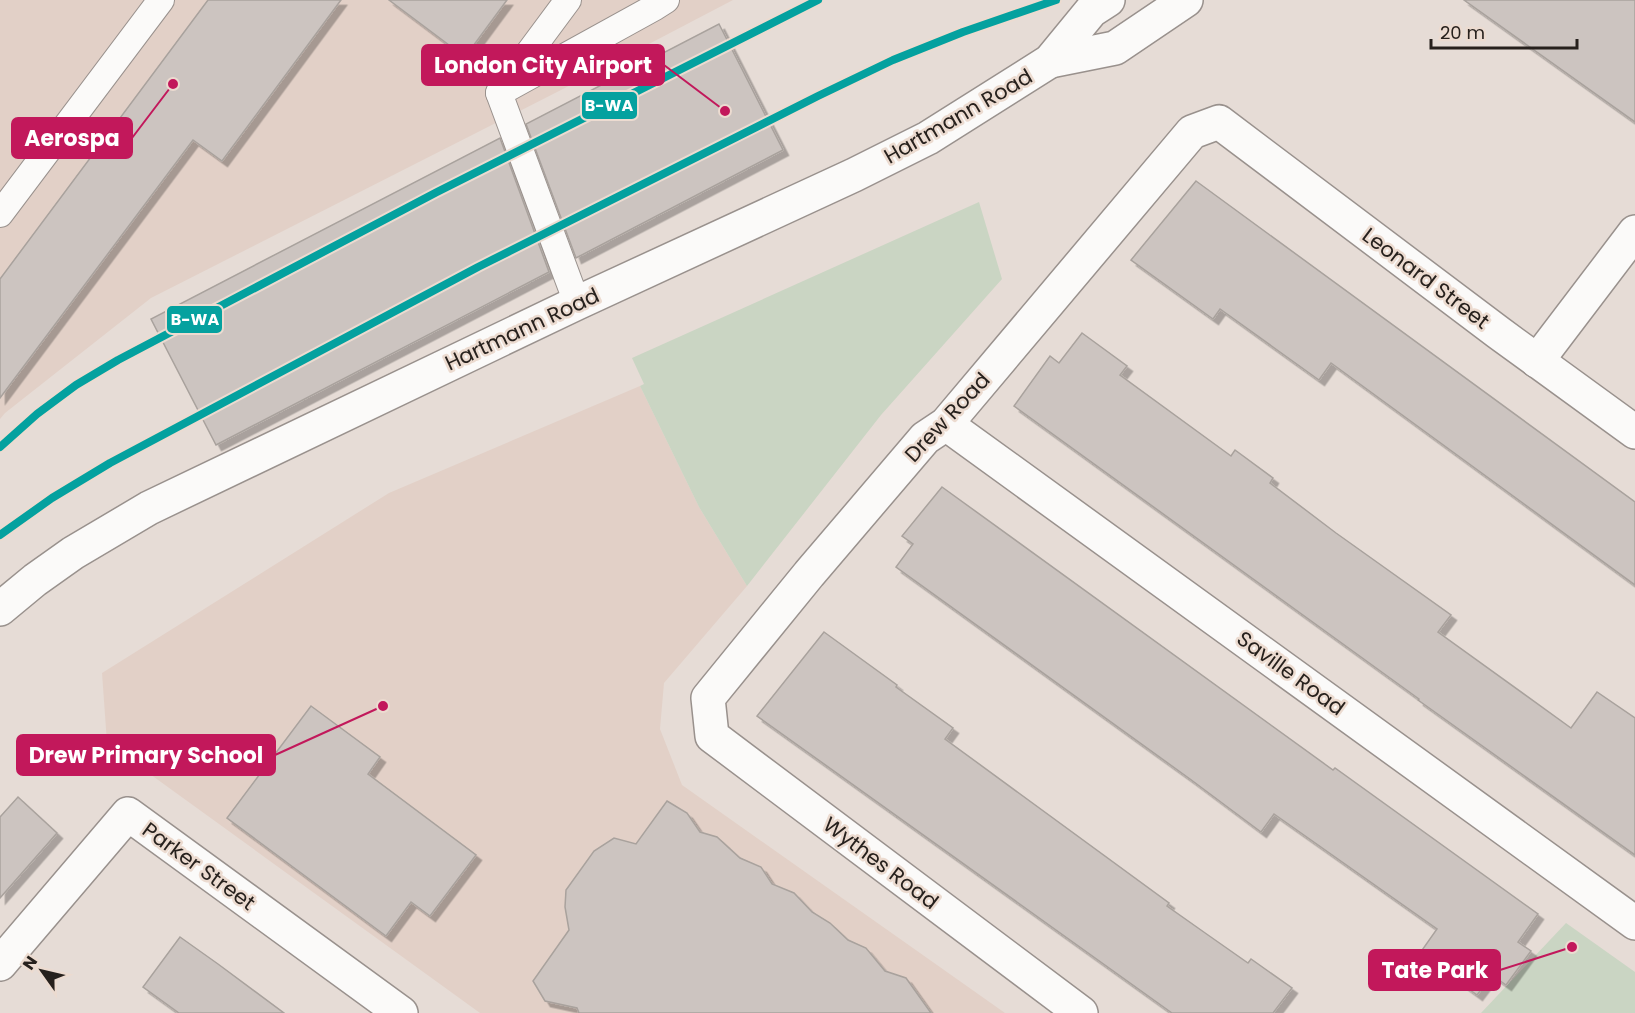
<svg xmlns="http://www.w3.org/2000/svg" width="1635" height="1013" viewBox="0 0 1635 1013" font-family="Poppins,sans-serif">
	<style>
		.built { fill: #e2d0c7 }
		.green { fill: #cad5c3 }
		.building { fill: #ccc4c0; stroke: #a9a29d; stroke-width: 1.5; filter: url(#shadow) }
		.lines { fill: none; stroke-linecap: round; stroke-linejoin: round }
		.lane-casing { stroke: #99918d; stroke-width: 28 }
		.street-casing { stroke: #99918d; stroke-width: 36 }
		.lane { stroke: #fbfaf9; stroke-width: 26 }
		.street { stroke: #fbfaf9; stroke-width: 33 }
		.rail-1-casing { stroke: #ecdbd0; stroke-width: 12 }
		.rail-1 { stroke: #04a19f; stroke-width: 8 }
		.labels { text-anchor: middle; dominant-baseline: central; stroke-width: 5; stroke-linejoin: round; paint-order: stroke }
		.street-label { font-size: 21px; fill: #27211d; stroke: #ecdbd0 }
		.leader { fill: none; stroke: #c2185b; stroke-width: 2 }
		.callout-dot { fill: #c2185b; stroke: #ecdbd0; stroke-width: 2 }
		.callout { fill: #c2185b; stroke: #c2185b; stroke-width: 2 }
		.callout-label { font-size: 22px; text-anchor: middle; font-weight: bold; fill: #fff }
		.line-badge { stroke: #ecdbd0; stroke-width: 2 }
		.badge-label { font-size: 16px; text-anchor: middle; font-weight: bold; fill: #fff }
	</style>
	<defs>
		<filter id="shadow"><feDropShadow dx="5.5" dy="5.5" stdDeviation="0" flood-color="#0004"/></filter>
	</defs>
	<rect width="100%" height="100%" fill="#e6dcd6"/>
	<g class="built">
		<path d="M0 0H733L561 90 151 298 5 413 0 419Z"/>
		<path d="M640 386 699 507 747 586 664 683 660 729 682 785 1005 1013H480L107 743 102 673 389 493Z"/>
	</g>
	<g class="green">
		<path d="M979 202 1002 279 881 415 747 586 699 507 640 386 644 384 632 358Z"/>
		<path d="M1566 923 1635 972V1013H1481Z"/>
	</g>
	<g class="building">
		<path d="M208 0H341L222 161 193 140 0 398V279Z"/>
		<path d="M389 0H507L465 57Z"/>
		<path d="M1464 0H1635V122Z"/>
		<path d="M719 24 783 150 576 258 526 124Z"/>
		<path d="M500 138 549 272 216 445 151 319Z"/>
		<path d="M1196 181 1635 502V585L1331 363 1319 380 1220 309 1213 319 1131 260Z"/>
		<path d="M1082 333 1127 366 1120 375 1231 456 1235 450 1273 478 1270 483 1336 533 1451 615 1438 632 1571 728 1597 692 1635 718V855L1418 700 1419 699 1014 406 1050 356 1059 363Z"/>
		<path d="M942 487 1333 770 1335 768 1538 914 1518 942 1531 951 1506 985 1492 975 1477 995 1420 953 1437 929 1274 814 1261 832 1190 779 896 567 913 544 902 536Z"/>
		<path d="M824 632 897 685 896 687 953 728 945 739 1169 903 1167 906 1208 935 1248 963 1251 959 1292 988 1273 1013H1172L757 716Z"/>
		<path d="M311 706 380 757 368 774 476 855 430 916 411 902 386 936 227 818Z"/>
		<path d="M18 797 57 833 0 898V817Z"/>
		<path d="M667 801 687 813 700 832 717 837 740 858 761 867 772 884 794 893 812 912 830 923 848 940 866 948 885 971 906 978 931 1013H579L577 1008 545 1001 533 981 569 930 565 907 566 890 594 851 614 838 636 844Z"/>
		<path d="M180 937 218 964 284 1013H179L143 987Z"/>
	</g>
	<g class="lines">
		<g class="lane-casing">
			<g id="lane">
				<path d="M505 85 568 0"/>
				<path d="M499 93 577 303"/>
				<path d="M499 93 655 7 666 0"/>
				<path d="M0 214 161 0"/>
			</g>
		</g>
		<g class="street-casing">
			<g id="street">
				<path d="M1050 61 1115 48 1186 0"/>
				<path d="M1537 361 1635 232"/>
				<path d="M946 424 1635 923"/>
				<path d="M0 609 35 580 73 553 149 508 577 303 854 175 928 138 1050 61 1091 11 1108 0"/>
				<path d="M0 964 128 814 401 1013"/>
				<path d="M1081 1013 712 736 708 698 809 574 925 438 946 424 1192 132 1219 122 1499 333 1635 432"/>
			</g>
		</g>
		<use href="#lane" class="lane"/>
		<use href="#street" class="street"/>
		<g class="rail-1-casing">
			<g id="rail-1">
				<path d="M0 447 37 414 76 385 118 360 437 192 818 0"/>
				<path d="M0 535 52 498 110 463 478 267 818 96 893 60 963 32 1056 0"/>
			</g>
		</g>
		<use href="#rail-1" class="rail-1"/>
	</g>
	<g class="labels">
		<g class="street-label">
			<text transform="translate(958 116) rotate(-30)">Hartmann Road</text>
			<text transform="translate(1426 278) rotate(37)">Leonard Street</text>
			<text transform="translate(522 329) rotate(-25)">Hartmann Road</text>
			<text transform="translate(947 417) rotate(-47)">Drew Road</text>
			<text transform="translate(1291 673) rotate(36)">Saville Road</text>
			<text transform="translate(881 863) rotate(37)">Wythes Road</text>
			<text transform="translate(199 866) rotate(36)">Parker Street</text>
		</g>
	</g>
	<path class="leader" d="M725 111L664 65M173 84L132 138M383 706L275 755M1572 947L1500 970"/>
	<g class="callout-dot">
		<circle cx="725" cy="111" r="6"/>
		<circle cx="173" cy="84" r="6"/>
		<circle cx="383" cy="706" r="6"/>
		<circle cx="1572" cy="947" r="6"/>
	</g>
	<g class="callout">
		<rect x="422" y="45" width="242" height="40" rx="6"/>
		<rect x="12" y="118" width="120" height="40" rx="6"/>
		<rect x="17" y="735" width="258" height="40" rx="6"/>
		<rect x="1369" y="950" width="131" height="40" rx="6"/>
	</g>
	<g class="callout-label">
		<text x="543" y="73">London City Airport</text>
		<text x="72" y="146">Aerospa</text>
		<text x="146" y="763">Drew Primary School</text>
		<text x="1435" y="978">Tate Park</text>
	</g>
	<g class="line-badge">
		<rect x="581" y="91" width="57" height="29" rx="6" fill="#04a19f"/>
		<rect x="166" y="305" width="57" height="29" rx="6" fill="#04a19f"/>
	</g>
	<g class="badge-label">
		<text x="609" y="111">B-WA</text>
		<text x="195" y="325">B-WA</text>
	</g>
	<g transform="translate(42 971) rotate(304)" stroke="#ecdbd0" stroke-width="4.5" paint-order="stroke">
	<path d="M0-4.5L10 22L0 15L-10 22Z" fill="#27211d"/>
	<text y="-9" font-size="16" font-weight="bold" text-anchor="middle" fill="#27211d">N</text>
	</g>
	<path d="M1431 39v9h146v-9" fill="none" stroke="#27211d" stroke-width="3"/>
	<text x="1440" y="39" font-size="18" fill="#27211d" stroke="#ecdbd0" stroke-width="4.5" paint-order="stroke">20 m</text>
</svg>
